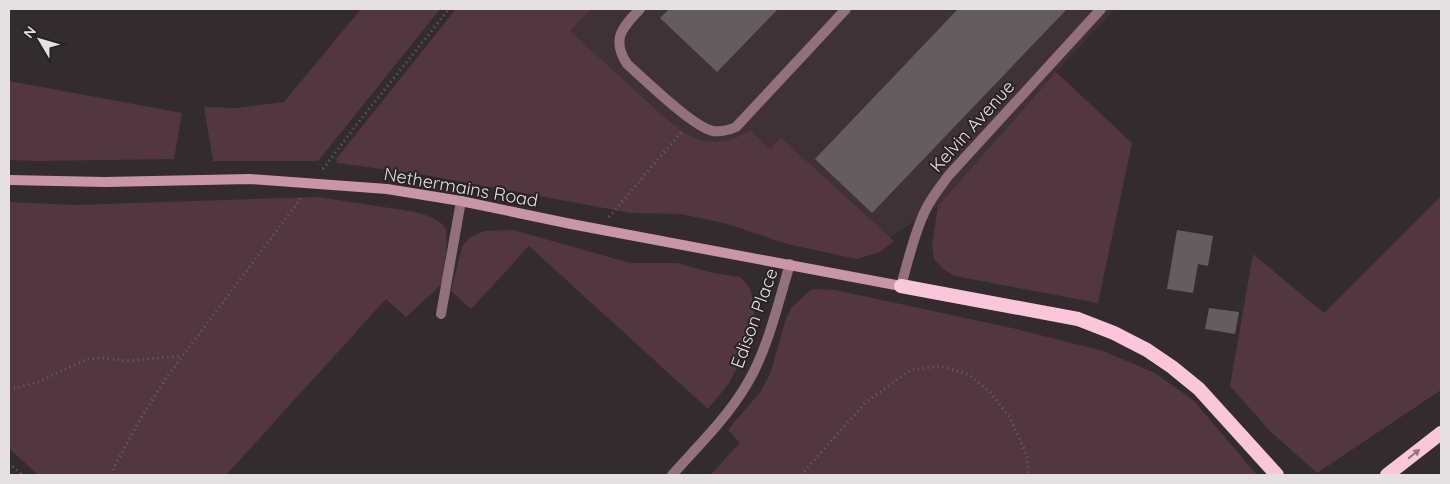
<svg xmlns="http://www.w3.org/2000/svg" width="1450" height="484" viewBox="0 0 1450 484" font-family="Quicksand,sans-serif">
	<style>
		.built { fill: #3f3236 }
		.green { fill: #523741 }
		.building { fill: #645c5f }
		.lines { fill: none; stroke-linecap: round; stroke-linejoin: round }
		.path { stroke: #686264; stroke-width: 3; stroke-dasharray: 1 4; stroke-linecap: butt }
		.minor { stroke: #92707c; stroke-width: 10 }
		.secondary { stroke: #cb95a8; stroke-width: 10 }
		.trunk { stroke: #fbc6d9; stroke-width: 14 }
		.oneway { fill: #92747e }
		.labels { text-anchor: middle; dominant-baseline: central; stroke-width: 4; stroke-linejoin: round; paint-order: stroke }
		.street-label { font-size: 18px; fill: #e5e1e2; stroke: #282224 }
	</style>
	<rect width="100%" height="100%" fill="#322c2e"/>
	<path class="built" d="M591 9H1115L1056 72 938 206 884 241 760 212 564 38Z"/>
	<g class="green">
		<path d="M361 9H440L318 161H213L204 107 237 108 284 102Z"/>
		<path d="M456 9H591L570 31C594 53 618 75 641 96 657 110 673 127 692 137 711 147 734 141 750 130L770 149 781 138 894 241 880 252 857 259 787 244 724 223 680 214 631 213 420 174 337 163 336 159Z"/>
		<path d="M1056 72 1132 143 1098 303 955 276 943 269 934 259 932 245 938 206Z"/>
		<path d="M9 81 182 113 174 159 36 161 9 160Z"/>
		<path d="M1441 196V390L1317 473 1271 432 1230 386 1253 254 1324 313Z"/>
		<path d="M318 197 415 212C425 215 442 219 446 230 448 237 444 274 443 283L406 317 386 299 226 475H38L9 448V202L75 205Z"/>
		<path d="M513 230 630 263H677L713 273 740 277 750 288 755 309 748 346 729 383 708 409 529 246 471 309 451 291 462 247 469 238 484 231Z"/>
		<path d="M812 289 835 290 1012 328 1103 351 1155 373 1193 400 1257 475H710L740 443 728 430 761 391 771 372 785 321 792 307Z"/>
	</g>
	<g class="building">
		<path d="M669 9H778L717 72 660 18Z"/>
		<path d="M958 9H1067L872 213 815 159Z"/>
		<path d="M1177 230 1213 236 1208 266 1198 264 1193 293 1167 289Z"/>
		<path d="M1209 308 1239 312 1235 334 1205 329Z"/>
	</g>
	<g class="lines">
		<g class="path">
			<path d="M323 169 354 128 449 9"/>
			<path d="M609 217 683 130"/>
			<path d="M9 390 38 382 87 359 104 358 126 361 181 356"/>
			<path d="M9 463 22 475"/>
			<path d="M113 475V469L138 423 166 378 301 198"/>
			<path d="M801 475 865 403 910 370 939 366 968 374 990 392 1010 418 1027 456 1028 475"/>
		</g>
		<g class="minor">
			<path d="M640 9C622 28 611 39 627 64 644 79 693 127 713 131 721 132 729 130 736 127L846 9"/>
			<path d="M901 286C908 261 914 234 925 211 931 198 940 187 949 175L1101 9"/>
			<path d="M441 314 461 201"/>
			<path d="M672 475C698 446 727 418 747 384 768 349 778 303 790 264"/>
		</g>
		<path class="secondary" d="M9 180 105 182 250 179 387 189 461 201 571 224 901 286"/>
		<g class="trunk">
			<path d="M901 286 1078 319 1114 333 1147 350 1172 367 1199 389 1277 475"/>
			<path d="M1387 475 1441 433"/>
		</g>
	</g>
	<defs><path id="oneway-solid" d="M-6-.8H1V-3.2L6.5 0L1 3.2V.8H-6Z" transform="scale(1.25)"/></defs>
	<use class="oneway" href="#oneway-solid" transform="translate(1414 454) rotate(-38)"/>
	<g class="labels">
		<g class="street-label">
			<text transform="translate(972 126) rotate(-48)">Kelvin Avenue</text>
			<text transform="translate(461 187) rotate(10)">Nethermains Road</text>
			<text transform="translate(754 318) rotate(-70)">Edison Place</text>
		</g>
	</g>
	<rect width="1450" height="484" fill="none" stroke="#e5e1e2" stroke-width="20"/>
	<g transform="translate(40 40) rotate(308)" stroke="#282224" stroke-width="4" paint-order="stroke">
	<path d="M0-4L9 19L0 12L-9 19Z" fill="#e5e1e2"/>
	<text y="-8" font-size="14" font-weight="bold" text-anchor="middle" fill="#e5e1e2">N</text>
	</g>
</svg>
